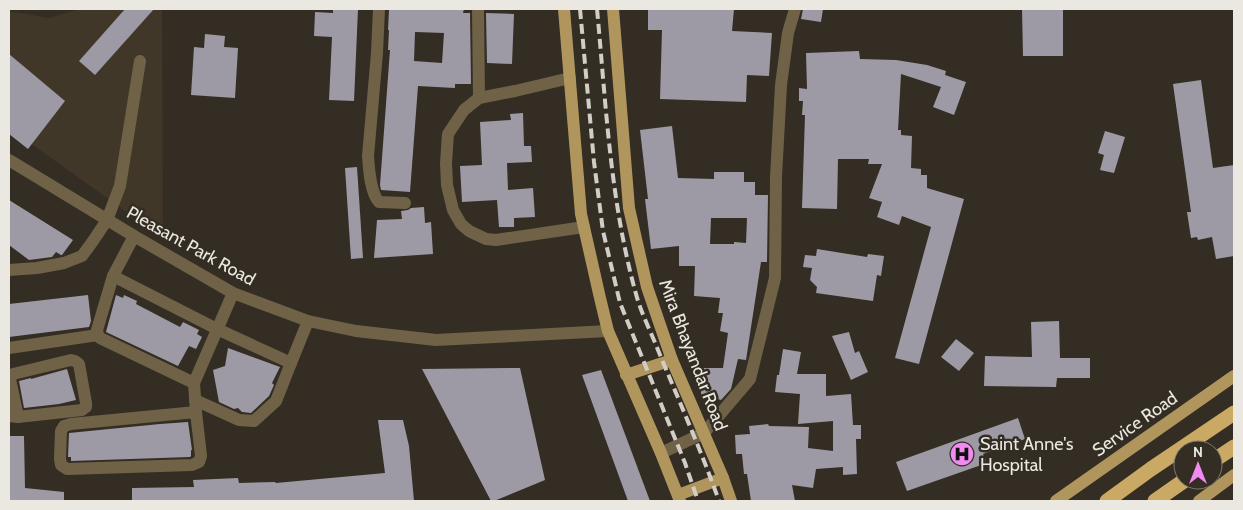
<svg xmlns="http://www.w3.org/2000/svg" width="1243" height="510" viewBox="0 0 1243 510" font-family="Cabin,sans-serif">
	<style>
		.built { fill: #403729 }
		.building { fill: #9d9aa5; fill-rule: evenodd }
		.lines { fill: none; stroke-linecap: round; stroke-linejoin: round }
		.minor { stroke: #6f6247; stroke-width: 12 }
		.major { stroke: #b0955d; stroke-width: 12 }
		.highway { stroke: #caa964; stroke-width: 15 }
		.rail { stroke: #d1cdc7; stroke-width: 4; stroke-dasharray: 10 5; stroke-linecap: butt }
		.labels { text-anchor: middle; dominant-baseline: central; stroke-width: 5; stroke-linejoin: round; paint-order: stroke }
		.street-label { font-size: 18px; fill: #ebe7e1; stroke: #332d24 }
		.poi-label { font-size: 18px; fill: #ebe7e1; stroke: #332d24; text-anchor: start }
	</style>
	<rect width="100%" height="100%" fill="#332d24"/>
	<path class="built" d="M80 9H162L163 238 9 128V11L49 18Z"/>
	<g class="building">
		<path d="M125 9H154L95 75 79 61Z"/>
		<path d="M333 9H358L354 101 329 100 332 37 314 36 315 12 333 13Z"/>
		<path d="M397 9H464L463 13H470L471 84H455V88L418 86 410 192 381 190 380 185 390 50H388L389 30H388L389 10H397ZM415 32 444 33 442 63 414 61Z"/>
		<path d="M648 9H734L732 31 772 33 769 76 747 75 746 102 660 99 662 30H648Z"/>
		<path d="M803 9H823L821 22 801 19Z"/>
		<path d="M1022 9H1063V56H1023Z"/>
		<path d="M486 13 514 14 512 64 487 63Z"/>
		<path d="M205 34 225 36 224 47 238 48 235 98 191 95 194 47 204 48Z"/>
		<path d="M859 51 860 59 896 60 927 65 946 71 945 75 966 82 954 115 933 107 941 87 901 74 898 130H901V135L912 136 911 168 921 169V175H927V188L964 199 919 364 895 358 931 227 902 216 899 225 877 217 882 202 869 198 882 164H868L869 159H838L837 209 802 208 805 115H802L803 101H799V88L807 89 806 53Z"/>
		<path d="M9 54 65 101 28 149 9 134Z"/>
		<path d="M1201 80 1213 168 1234 165V256L1216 259 1212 237 1198 240 1197 237 1191 238 1187 212H1191L1173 84Z"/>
		<path d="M523 113 524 146H531L532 162 507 163 508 190 533 188 535 217 514 218V227H499L497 200 462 202 460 166 482 165 480 122 511 120 510 114Z"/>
		<path d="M672 126 678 178 714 179V172H744V182H755V195H768L767 262H761L746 360 738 359 731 389 721 400 701 394 700 368H723L728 333 720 331 723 313H718L720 298 694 296 695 266H679V246L651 249 645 199H648L640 130ZM711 218H747L746 243 734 242V244H710Z"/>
		<path d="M1105 131 1125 137 1114 173 1100 170 1104 155 1098 153Z"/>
		<path d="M357 167 363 258 351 259 345 168Z"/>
		<path d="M9 200 73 240 62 255H61L56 252 52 257 29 260 9 245Z"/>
		<path d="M424 207 425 223 431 222 433 254 374 258 377 220 402 219 401 211 408 210 411 208Z"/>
		<path d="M817 249 867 257 868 254 884 256 881 276 877 275 873 301 816 293 817 287 810 280 812 268 803 267 805 255 816 256Z"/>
		<path d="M88 295 91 321 89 327 9 337V304Z"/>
		<path d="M116 295 123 298 124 295 137 301 136 304 180 327 183 322 199 330 197 334 202 337 196 349 189 346 178 366 106 332Z"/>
		<path d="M1059 321 1060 358H1090V378H1057L1056 387 984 386 985 356 1032 357 1031 322Z"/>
		<path d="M849 332 855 353 859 351 868 372 851 380 832 336Z"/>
		<path d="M956 339 974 353 959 371 941 357Z"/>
		<path d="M228 348 280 367 272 383 274 385 269 396 251 413 242 412 238 408 234 409 219 402 213 370 225 366Z"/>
		<path d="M783 349 801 352 797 374H826V396L851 394 853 425H861V439H856L857 474 843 475V467L816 469 813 488 792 485 795 501H751L747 474H744L742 454H736L735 435 750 434 749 426 768 424 769 426 809 427 808 448 833 451V421L798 424 800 394 775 392 777 375H779Z"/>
		<path d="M520 368 545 480 494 501H491L422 369Z"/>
		<path d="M67 369 76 400 59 404 24 408 19 381 31 378V379Z"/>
		<path d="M601 370 650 501H628L582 375Z"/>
		<path d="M1018 418 1025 439 983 454 987 463 907 491 896 462Z"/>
		<path d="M378 420H403L409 446 414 501H132V488L194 487 193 480 238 478 239 483 275 482 276 483 385 473Z"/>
		<path d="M188 422 192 450H191V456L190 457 71 461V457H68L69 433 160 424Z"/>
		<path d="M9 436H24L25 488 64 492V501H9Z"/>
	</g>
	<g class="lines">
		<g class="minor">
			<path d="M379 9 377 53 368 156C369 169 370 192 379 202L405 203"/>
			<path d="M478 9 479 98"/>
			<path d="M570 78 515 91 479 98 464 110 448 134 446 163 447 185 453 210 461 224 469 231 486 239 496 240 584 227"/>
			<path d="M9 160 134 236 233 293 308 321 356 331 436 340 608 331"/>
			<path d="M134 236 113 276 97 330 98 335 100 338 194 383"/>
			<path d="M9 270 37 268 64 263 82 256 93 241 107 220 120 186 140 61"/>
			<path d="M113 276 217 329 291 363 276 401 254 421 239 420 195 400"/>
			<path d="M9 348 98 335"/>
			<path d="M291 363 308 321"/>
			<path d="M196 412 201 456 199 462 192 465 67 469 61 465 60 459 61 431 64 426 71 424 196 412 194 383 233 293"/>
			<path d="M9 416 18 417 82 410 86 407V403L79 364 75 361 71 360 13 374 10 379 18 417"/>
			<path d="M661 453 704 433 750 379 775 278 776 177 781 85 788 33 795 9"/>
		</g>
		<g class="major">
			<path d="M564 9 581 214 600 298 608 331 661 453 680 501"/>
			<path d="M613 9 629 208 647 287 672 360 723 478 731 501"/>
			<path d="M626 375 672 360"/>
			<path d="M678 495 723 478"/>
			<path d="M1056 501 1234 376"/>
			<path d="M1199 501 1234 475"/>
		</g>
		<g class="highway">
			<path d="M1213 461 1234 447"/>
			<path d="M1107 501 1151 469 1234 413"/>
			<path d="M1155 501 1185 480"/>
		</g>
		<g class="rail">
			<path d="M580 9 594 162 603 231 620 303 685 463 698 501"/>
			<path d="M597 9C606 104 610 201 636 294 641 313 651 332 658 350 679 401 701 450 719 501"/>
		</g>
	</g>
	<defs>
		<g id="hospital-disc" transform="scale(1.25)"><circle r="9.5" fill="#f28af3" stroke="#332d24"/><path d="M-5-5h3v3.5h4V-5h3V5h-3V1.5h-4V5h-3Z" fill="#111"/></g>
	</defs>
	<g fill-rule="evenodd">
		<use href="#hospital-disc" x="962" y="454"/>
	</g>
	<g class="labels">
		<g class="street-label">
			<text transform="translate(191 246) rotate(29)">Pleasant Park Road</text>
			<text transform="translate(693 355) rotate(69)">Mira Bhayandar Road</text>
			<text transform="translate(1135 424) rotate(-35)">Service Road</text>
		</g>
		<g class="poi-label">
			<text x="980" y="444">Saint Anne's<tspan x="980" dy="21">Hospital</tspan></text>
		</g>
	</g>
	<rect width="1243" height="510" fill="none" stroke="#ebe7e1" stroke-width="20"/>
	<g transform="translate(1198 465)"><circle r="24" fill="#332d24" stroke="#7d7770"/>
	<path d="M0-4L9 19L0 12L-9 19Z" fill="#f28af3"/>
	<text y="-8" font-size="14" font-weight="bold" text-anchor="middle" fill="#ebe7e1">N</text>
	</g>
</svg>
